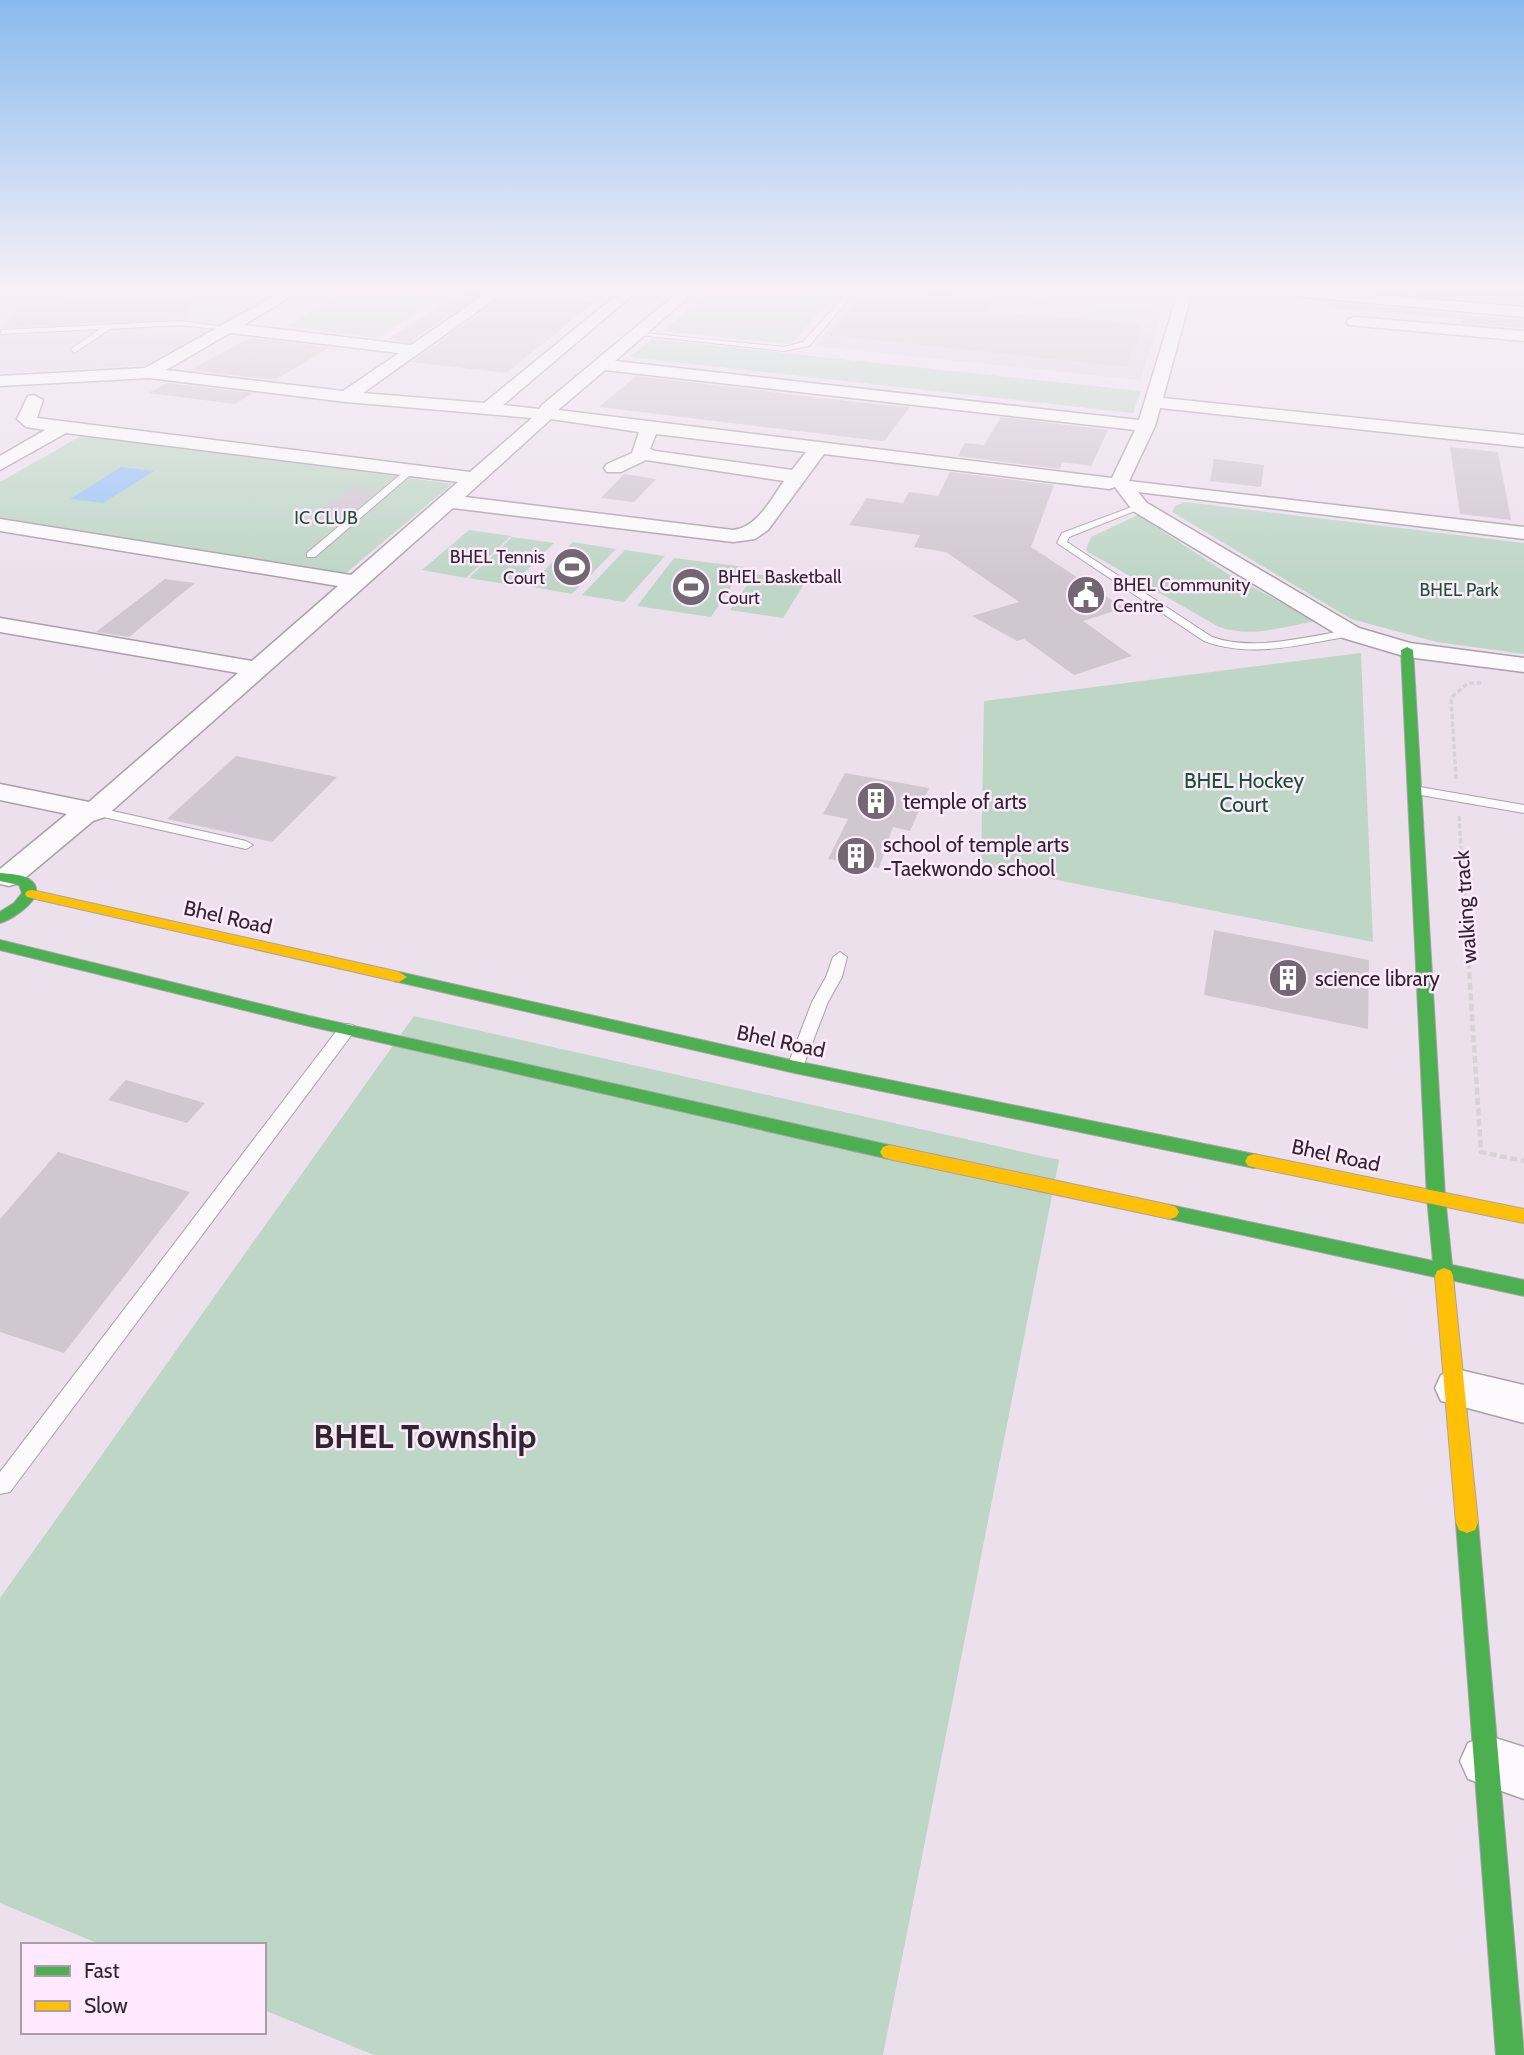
<svg xmlns="http://www.w3.org/2000/svg" width="1524" height="2055" viewBox="0 0 1524 2055" font-family="Cabin,sans-serif">
	<style>
		.education { fill: #ded3e3 }
		.green { fill: #bdd6c6 }
		.water { fill: #9ac3f7 }
		.building { fill: #d1c7d1 }
		.lines { fill: none; stroke-linecap: round; stroke-linejoin: round }
		.lane-casing { stroke: #aaa0a9; stroke-width: 2 }
		.street-casing { stroke: #aaa0a9; stroke-width: 3 }
		.fast-casing { stroke: #aaa0a9; stroke-width: 2 }
		.slow-casing { stroke: #aaa0a9; stroke-width: 2 }
		.path-far1 { stroke: #d7d2d7; stroke-width: 3.5; stroke-dasharray: 5 2.5; stroke-linecap: butt }
		.path { stroke: #d7d2d7; stroke-width: 4.5; stroke-dasharray: 7 3.5; stroke-linecap: butt }
		.lane { fill: #fcfafc; fill-rule: evenodd }
		.street { fill: #fcfafc; fill-rule: evenodd }
		.fast { fill: #4caf50; fill-rule: evenodd }
		.slow { fill: #ffc107; fill-rule: evenodd }
		.labels { text-anchor: middle; dominant-baseline: central; stroke-width: 5; stroke-linejoin: round; paint-order: stroke }
		.far-park-label { font-size: 18px; fill: #135530; stroke: #fee9fd }
		.far-poi-label { font-size: 18px; fill: #2f262f; stroke: #fee9fd; text-anchor: start }
		.park-label { font-size: 21px; fill: #135530; stroke: #fee9fd }
		.poi-label { font-size: 21px; fill: #2f262f; stroke: #fee9fd; text-anchor: start }
		.street-label { font-size: 21px; fill: #2f262f; stroke: #fee9fd }
		.near-district-label { font-size: 33px; font-weight: bold; fill: #2f262f; stroke: #fee9fd }
	</style>
	<rect width="100%" height="100%" fill="#ede0ed"/>
	<g class="education">
		<path d="M92 292H278L149 365 0 373V298Z"/>
		<path d="M860 292H950L1162 312 1140 380 814 346Z"/>
	</g>
	<g class="green">
		<path d="M345 292H448L378 338 286 326Z"/>
		<path d="M709 292H840L790 344 663 331Z"/>
		<path d="M652 339 1141 391 1133 413 629 357Z"/>
		<path d="M86 433 452 484 346 573 0 519V482Z"/>
		<path d="M1185 502 1524 543V654L1437 642 1351 619 1172 512 1175 506Z"/>
		<path d="M1138 515 1228 574 1316 621C1282 627 1252 638 1219 627L1088 552 1086 549 1091 537Z"/>
		<path d="M469 530 511 536 466 578 422 570Z"/>
		<path d="M512 537 554 543 512 585 469 578Z"/>
		<path d="M573 542 616 549 572 594 528 586Z"/>
		<path d="M625 550 665 556 624 602 582 595Z"/>
		<path d="M674 558 744 567 711 617 637 606Z"/>
		<path d="M755 574 806 581 783 618 730 610Z"/>
		<path d="M1361 653 1373 942 981 865 984 701Z"/>
		<path d="M414 1016 1059 1160 883 2055H374L264 2010V1945H102L0 1903V1598Z"/>
	</g>
	<path class="water" d="M121 467 154 471 103 503 70 499Z"/>
	<g class="building">
		<path d="M464 292H484L410 342 387 339Z"/>
		<path d="M933 292 993 298 985 311 1142 324 1127 367 828 335 860 298 924 304Z"/>
		<path d="M1372 292H1524V304Z"/>
		<path d="M507 294 594 303 506 373 411 362Z"/>
		<path d="M196 298 185 319 2 328 20 305Z"/>
		<path d="M1329 302 1524 320V328L1462 323 1461 319 1329 308Z"/>
		<path d="M250 338 330 347 275 380 190 370Z"/>
		<path d="M636 376 873 404 910 407 885 440 881 441 599 407Z"/>
		<path d="M167 383 253 393 235 404 148 393Z"/>
		<path d="M1001 417 1108 430 1091 466 1062 462 1060 469 958 456 965 443 984 445Z"/>
		<path d="M1450 447 1498 452 1511 520 1460 514Z"/>
		<path d="M1214 459 1264 465 1261 487 1210 481Z"/>
		<path d="M950 472 1054 485 1031 547 1124 608 1083 621 1132 656 1074 675 1024 639 1017 641 972 616 1019 602 946 552 914 547 920 535 849 525 867 498 903 503 909 492 938 496Z"/>
		<path d="M624 474 656 479 634 502 601 498Z"/>
		<path d="M352 487 377 491 334 527 304 523Z"/>
		<path d="M165 579 195 583 129 637 96 632Z"/>
		<path d="M236 756 337 777 272 842 167 819Z"/>
		<path d="M845 773 929 788 910 831 893 827 879 868 828 859 848 819 823 814Z"/>
		<path d="M1214 930 1369 960 1368 1029 1204 995Z"/>
		<path d="M126 1080 205 1103 187 1123 108 1100Z"/>
		<path d="M58 1152 190 1192 64 1353 0 1332V1219Z"/>
	</g>
	<g class="lines">
		<g class="lane-casing">
			<g id="lane">
				<path d="M848 292H855L809 346 784 351 630 334 634 332 784 347 803 342Z"/>
				<path d="M180 321 231 328 227 330 180 325 110 329 74 353 71 349 100 329 0 334 2 330Z"/>
				<path d="M407 469 415 471 315 557H307V553Z"/>
				<path d="M1137 505 1145 507 1069 537 1067 542 1212 637C1256 652 1306 636 1351 630L1357 633 1351 636C1302 644 1252 659 1204 641L1057 543 1062 533Z"/>
				<path d="M1414 786 1524 805V813L1409 793V787Z"/>
				<path d="M95 807 246 841 253 845 246 849 90 814 88 811Z"/>
				<path d="M840 952 847 957 842 977 828 1002 803 1067 801 1071H789L787 1067 812 1002 826 977 833 957Z"/>
				<path d="M347 1024 353 1025 355 1029 353 1033 10 1492 0 1494V1472L341 1025Z"/>
			</g>
		</g>
		<g class="street-casing">
			<g id="street">
				<path d="M281 292H298L244 325 411 345 488 292H505L363 393 484 403 620 292H636L503 405 539 409 542 413 539 409 542 405 678 292H694L615 361 1139 420 1178 292H1192L1163 398 1524 435V447L1160 408 1155 426 1129 481 1524 527V539L1138 492 1147 503 1359 628 1410 643 1524 658V672L1407 657 1343 638 1133 511 1115 487 1109 489 824 454 768 530 755 539 733 542 453 508 105 817 93 821 19 883 9 886 0 884V869L67 814 0 800V784L89 802 238 673 0 632V618L252 661 338 586 0 531V519L351 575 458 482 66 433 0 470V456L45 430 26 427 17 419 28 396 34 395 43 400 37 418 470 472 532 418 346 402 149 378 0 386V376L145 368ZM230 333 399 353 343 391 166 370ZM605 370 1135 430 1112 478 558 410ZM551 419 639 432 632 453 607 464 604 468 607 472H621L646 460 784 481C771 499 757 528 733 530L465 497ZM656 434 806 452 792 470 655 451 650 449Z"/>
				<path d="M1287 292H1343L1524 307V317L1294 296Z"/>
				<path d="M1354 317 1524 331V341L1349 325 1346 322 1349 319Z"/>
				<path d="M1456 1369 1524 1385V1423L1441 1401 1435 1388 1441 1375Z"/>
				<path d="M1486 1735 1524 1747V1799L1468 1779 1460 1761 1468 1743Z"/>
			</g>
		</g>
		<g class="fast-casing">
			<g id="fast">
				<path d="M1407 647 1413 650 1445 1197 1452 1265 1524 1280V1296L1451 1280 1444 1284 1437 1281 1435 1277 1170 1219 1164 1217 1161 1212 1164 1207 1170 1205 1433 1261 1427 1197 1401 650Z"/>
				<path d="M0 873C9 874 21 874 29 879 52 894 14 919 0 923V912L14 903 22 893 19 885 0 881Z"/>
				<path d="M0 940 309 1016 889 1145 895 1147 898 1152 895 1157 889 1159 309 1026 0 950Z"/>
				<path d="M399 972 795 1061 1254 1154 1260 1156 1263 1161 1260 1166 1254 1168 795 1073 394 981 391 977Z"/>
				<path d="M1467 1513 1475 1516 1478 1523 1524 2055H1496L1456 1523 1459 1516Z"/>
			</g>
		</g>
		<g class="slow-casing">
			<g id="slow">
				<path d="M32 890 399 972 407 977 399 982 27 897 25 894 27 891Z"/>
				<path d="M889 1145 1170 1205 1176 1207 1179 1212 1176 1217 1170 1219 889 1159 883 1157 880 1152 883 1147Z"/>
				<path d="M1254 1154 1524 1209V1223L1248 1166 1245 1161 1248 1156Z"/>
				<path d="M1444 1268 1451 1271 1453 1276 1478 1523 1475 1530 1467 1533 1459 1530 1456 1523 1435 1276 1437 1271Z"/>
			</g>
		</g>
		<g class="path-far1">
			<path d="M1456 779 1451 698 1468 683H1481"/>
			<path d="M1459 816 1463 880"/>
		</g>
		<path class="path" d="M1463 878 1481 1152 1524 1161"/>
		<use href="#lane" class="lane"/>
		<use href="#street" class="street"/>
		<use href="#fast" class="fast"/>
		<use href="#slow" class="slow"/>
	</g>
	<linearGradient id="sky" x2="0" y2="1"><stop stop-color="#89baee"/><stop offset="0.5" stop-color="#f7f1f7"/><stop offset="1" stop-color="#f7f1f7" stop-opacity="0"/></linearGradient>
	<rect width="1524" height="580" fill="url(#sky)"/>
	<defs>
		<g id="stadium-disc" transform="scale(2.0125)"><circle r="9.5" fill="#726772" stroke="#fee9fd"/><path d="M0-5a6.5 5 0 1 0 0 10a6.5 5 0 1 0 0-10ZM-3.5-1.8h7v3.6h-7Z" fill="#fff"/></g>
		<g id="civic-disc" transform="scale(2.0125)"><circle r="9.5" fill="#726772" stroke="#fee9fd"/><path d="M-.6-6.5H3V-4.5H.6V-3L4-1V1h2V6H-6V1h2V-1L-.6-3ZM-1.2 2.5V6h2.4V2.5Z" fill="#fff"/></g>
		<g id="building-disc" transform="scale(2.0125)"><circle r="9.5" fill="#726772" stroke="#fee9fd"/><path d="M-4-6H4V6H1V3H-1V6H-4ZM-2.5-4.3h1.7v1.8h-1.7ZM.8-4.3h1.7v1.8H.8ZM-2.5-1h1.7V.8h-1.7ZM.8-1h1.7V.8H.8Z" fill="#fff"/></g>
	</defs>
	<g fill-rule="evenodd">
		<use href="#stadium-disc" x="572" y="567"/>
		<use href="#stadium-disc" x="691" y="587"/>
		<use href="#civic-disc" x="1086" y="595"/>
		<use href="#building-disc" x="876" y="801"/>
		<use href="#building-disc" x="856" y="856"/>
		<use href="#building-disc" x="1288" y="978"/>
	</g>
	<g class="labels">
		<g class="far-park-label">
			<text x="326" y="518">IC CLUB</text>
			<text x="1459" y="590">BHEL Park</text>
		</g>
		<g class="far-poi-label">
			<text x="545" y="557" text-anchor="end">BHEL Tennis<tspan x="545" dy="21">Court</tspan></text>
			<text x="718" y="577">BHEL Basketball<tspan x="718" dy="21">Court</tspan></text>
			<text x="1113" y="585">BHEL Community<tspan x="1113" dy="21">Centre</tspan></text>
		</g>
		<g class="park-label">
			<text x="1244" y="780">BHEL Hockey<tspan x="1244" dy="24">Court</tspan></text>
		</g>
		<g class="poi-label">
			<text x="903" y="801">temple of arts</text>
			<text x="883" y="844">school of temple arts<tspan x="883" dy="24">-Taekwondo school</tspan></text>
			<text x="1315" y="978">science library</text>
		</g>
		<g class="street-label">
			<text transform="translate(1465 907) rotate(-94)">walking track</text>
			<text transform="translate(228 917) rotate(13)">Bhel Road</text>
			<text transform="translate(781 1041) rotate(12)">Bhel Road</text>
			<text transform="translate(1336 1155) rotate(12)">Bhel Road</text>
		</g>
		<g class="near-district-label">
			<text x="425" y="1436">BHEL Township</text>
		</g>
	</g>
	<rect x="21" y="1943" width="245" height="91" fill="#fee9fd" stroke="#ab9bab" stroke-width="2"/>
	<rect x="35" y="1966" width="35" height="10" fill="#4caf50" stroke="#ab9bab" stroke-width="2"/>
	<text x="84" y="1978" font-size="21" fill="#2f262f">Fast</text>
	<rect x="35" y="2001" width="35" height="10" fill="#ffc107" stroke="#ab9bab" stroke-width="2"/>
	<text x="84" y="2013" font-size="21" fill="#2f262f">Slow</text>
</svg>
